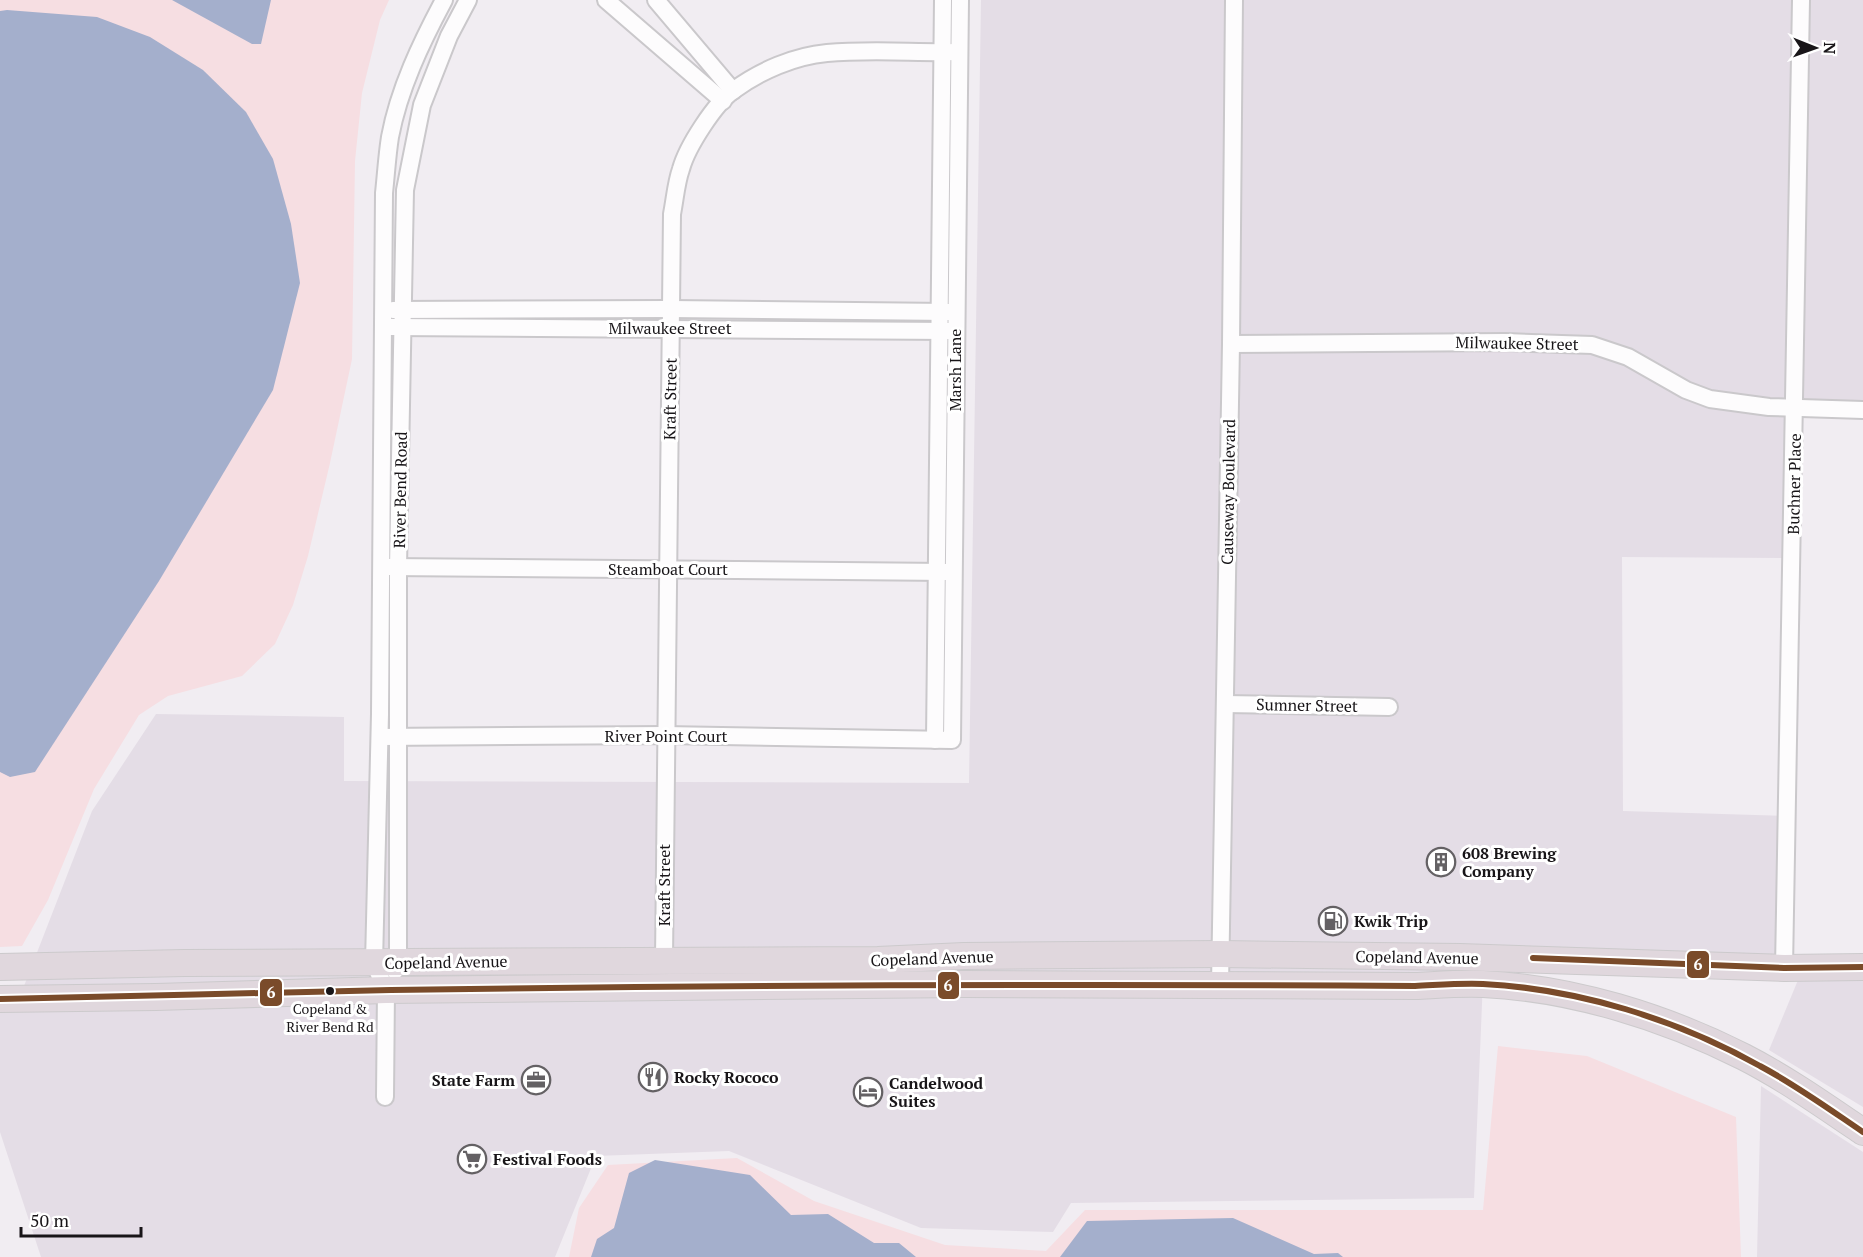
<svg xmlns="http://www.w3.org/2000/svg" width="1863" height="1257" viewBox="0 0 1863 1257" font-family="'PT Serif',serif">
	<style>
		.built { fill: #e4dde6 }
		.green { fill: #f6dee2 }
		.water { fill: #a4afcc }
		.lines { fill: none; stroke-linecap: round; stroke-linejoin: round }
		.minor-casing { stroke: #cac8cb; stroke-width: 20 }
		.highway-casing { stroke: #cccacc; stroke-width: 28 }
		.minor { stroke: #fdfcfd; stroke-width: 16 }
		.highway { stroke: #e0d7dd; stroke-width: 26 }
		.bus-1-casing { stroke: #fff; stroke-width: 10 }
		.bus-1 { stroke: #7a4b2a; stroke-width: 6 }
		.bus-dot { fill: #181518; stroke: #fff; stroke-width: 2 }
		.labels { text-anchor: middle; dominant-baseline: central; stroke-width: 6; stroke-linejoin: round; paint-order: stroke }
		.bus-label { font-size: 14px; fill: #181518; stroke: #fff }
		.street-label { font-size: 16px; fill: #181518; stroke: #fff }
		.poi-label { font-size: 16px; font-weight: bold; fill: #181518; stroke: #fff; text-anchor: start }
		.line-badge { stroke: #fff; stroke-width: 2 }
		.badge-label { font-size: 16px; text-anchor: middle; font-weight: bold; fill: #fff }
	</style>
	<rect width="100%" height="100%" fill="#f1edf2"/>
	<g class="built">
		<path d="M981 0H1863V410L1795 409 1793 558 1622 557 1623 811 1787 816 1784 968 1484 955 1474 1198 1071 1203 1053 1232 921 1228 729 1151 596 1156 555 1257H41L0 1132V987L24 986 92 811 156 714 344 717V781L969 783Z"/>
		<path d="M1863 967V1107L1769 1050 1803 968Z"/>
		<path d="M1761 1086 1863 1152V1257H1757Z"/>
	</g>
	<g class="green">
		<path d="M0 0H389L380 20 362 93 355 161 352 359 330 463 308 556 293 605 275 644 242 676 168 696 139 715 94 789 48 900 22 946 0 947Z"/>
		<path d="M1498 1046 1587 1056 1736 1117 1741 1257H569L579 1208 608 1165 737 1158 814 1201 945 1245 1046 1251 1085 1210H1483Z"/>
	</g>
	<g class="water">
		<path d="M172 0H271L261 44H252Z"/>
		<path d="M7 10 97 17 150 37 203 70 246 112 273 159 291 224 300 283 273 390 159 581 35 772 10 777 0 772V11Z"/>
		<path d="M655 1160 750 1175 791 1215 828 1214 874 1243H899L916 1257H591L597 1239 614 1228 629 1173Z"/>
		<path d="M1233 1218 1314 1254 1338 1253 1343 1257H1060L1087 1221Z"/>
	</g>
	<g class="lines">
		<g class="minor-casing">
			<g id="minor">
				<path d="M606 0 723 101"/>
				<path d="M656 0 733 91"/>
				<path d="M393 310 671 309 949 312"/>
				<path d="M391 327 950 331"/>
				<path d="M1231 344 1505 342 1592 345 1628 357 1686 390 1710 399 1769 407 1863 410"/>
				<path d="M388 567 947 572"/>
				<path d="M1225 704 1389 707"/>
				<path d="M380 737 665 735 952 740 960 0"/>
				<path d="M935 740 943 0"/>
				<path d="M664 959 672 214C675 199 676 183 681 169 687 147 715 103 734 90 760 71 794 56 827 53 871 49 915 53 959 52"/>
				<path d="M1784 968 1801 0"/>
				<path d="M395 971 398 963V567L405 190 422 105 449 36 468 0"/>
				<path d="M1220 985 1231 344 1234 0"/>
				<path d="M385 1097 386 990 374 963 380 714 384 193C386 175 387 156 390 137 399 89 421 43 444 0"/>
			</g>
		</g>
		<g class="highway-casing">
			<g id="highway">
				<path d="M0 967 184 963 878 960 964 956 1220 954 1460 957 1784 968 1863 967"/>
				<path d="M0 999 156 997 386 990 964 984 1415 986C1437 985 1460 983 1483 984 1572 988 1665 1017 1744 1057 1785 1078 1825 1106 1863 1132"/>
			</g>
		</g>
		<use href="#minor" class="minor"/>
		<use href="#highway" class="highway"/>
		<g class="bus-1-casing">
			<g id="bus-1">
				<path d="M1533 958 1784 968 1863 967"/>
				<path d="M0 999C130 997 261 992 391 990 732 985 1074 984 1415 986 1438 985 1460 983 1483 984 1579 989 1676 1019 1760 1066 1796 1085 1829 1109 1863 1132"/>
			</g>
		</g>
		<use href="#bus-1" class="bus-1"/>
	</g>
	<defs>
		<g id="building-ring" transform="scale(1.5)"><circle r="9.5" fill="#fff" stroke="#646164" stroke-width="1.5"/><path d="M-4-6H4V6H1V3H-1V6H-4ZM-2.5-4.3h1.7v1.8h-1.7ZM.8-4.3h1.7v1.8H.8ZM-2.5-1h1.7V.8h-1.7ZM.8-1h1.7V.8H.8Z" fill="#646164"/></g>
		<g id="fuel-ring" transform="scale(1.5)"><circle r="9.5" fill="#fff" stroke="#646164" stroke-width="1.5"/><path d="M-5.5-6h7V0h2V4h1.3V-2.5L3-4.5l.8-.8L6-3V5H2.5V1h-1V6h-7ZM-4.2-4.7v3.2H.2V-4.7Z" fill="#646164"/></g>
		<g id="restaurant-ring" transform="scale(1.5)"><circle r="9.5" fill="#fff" stroke="#646164" stroke-width="1.5"/><path d="M-5-6h1v4h1v-4h1v4h1v-4h1v5L-1.5 .5V6h-2V.5L-5-1ZM5-6V6H3V1.5H1.5Q1.5-4 5-6Z" fill="#646164"/></g>
		<g id="office-ring" transform="scale(1.5)"><circle r="9.5" fill="#fff" stroke="#646164" stroke-width="1.5"/><path d="M-6-3h4V-5.5h4V-3h4V5H-6ZM-1-4.5V-3h2v-1.5ZM-6 0V1H6V0Z" fill="#646164"/></g>
		<g id="hotel-ring" transform="scale(1.5)"><circle r="9.5" fill="#fff" stroke="#646164" stroke-width="1.5"/><path d="M-6-4.5h1.5V1H6V5H4.5V3h-9V5H-6ZM-4 0a1.8 1.8 0 1 1 3.6 0ZM.5 0V-2.5h3Q6-2.5 6 0Z" fill="#646164"/></g>
		<g id="supermarket-ring" transform="scale(1.5)"><circle r="9.5" fill="#fff" stroke="#646164" stroke-width="1.5"/><path d="M-6-5.5h2.5l.6 2H6L4.5 2H-2.5L-4.4-4H-6ZM-1.5 3.2a1.3 1.3 0 1 0 .1 0ZM3 3.2a1.3 1.3 0 1 0 .1 0Z" fill="#646164"/></g>
	</defs>
	<g fill-rule="evenodd">
		<use href="#building-ring" x="1441" y="862"/>
		<use href="#fuel-ring" x="1333" y="921"/>
		<use href="#restaurant-ring" x="653" y="1077"/>
		<use href="#office-ring" x="536" y="1080"/>
		<use href="#hotel-ring" x="868" y="1092"/>
		<use href="#supermarket-ring" x="472" y="1159"/>
	</g>
	<circle class="bus-dot" cx="330" cy="991" r="5"/>
	<g class="labels">
		<g class="bus-label">
			<text x="330" y="1008">Copeland &amp;<tspan x="330" dy="18">River Bend Rd</tspan></text>
		</g>
		<g class="street-label">
			<text x="670" y="328">Milwaukee Street</text>
			<text transform="translate(1517 343) rotate(1)">Milwaukee Street</text>
			<text transform="translate(955 370) rotate(-90)">Marsh Lane</text>
			<text transform="translate(670 399) rotate(-89)">Kraft Street</text>
			<text transform="translate(1794 484) rotate(-89)">Buchner Place</text>
			<text transform="translate(400 490) rotate(-89)">River Bend Road</text>
			<text transform="translate(1228 492) rotate(-89)">Causeway Boulevard</text>
			<text x="668" y="569">Steamboat Court</text>
			<text transform="translate(1307 705) rotate(1)">Sumner Street</text>
			<text x="666" y="736">River Point Court</text>
			<text transform="translate(664 885) rotate(-90)">Kraft Street</text>
			<text transform="translate(1417 957) rotate(1)">Copeland Avenue</text>
			<text transform="translate(932 958) rotate(-2)">Copeland Avenue</text>
			<text transform="translate(446 962) rotate(-1)">Copeland Avenue</text>
		</g>
		<g class="poi-label">
			<text x="1462" y="853">608 Brewing<tspan x="1462" dy="18">Company</tspan></text>
			<text x="1354" y="921">Kwik Trip</text>
			<text x="674" y="1077">Rocky Rococo</text>
			<text x="515" y="1080" text-anchor="end">State Farm</text>
			<text x="889" y="1083">Candelwood<tspan x="889" dy="18">Suites</tspan></text>
			<text x="493" y="1159">Festival Foods</text>
		</g>
	</g>
	<g class="line-badge">
		<rect x="1686" y="950" width="24" height="29" rx="6" fill="#7a4b2a"/>
		<rect x="937" y="971" width="23" height="29" rx="6" fill="#7a4b2a"/>
		<rect x="259" y="978" width="24" height="29" rx="6" fill="#7a4b2a"/>
	</g>
	<g class="badge-label">
		<text x="1698" y="970">6</text>
		<text x="948" y="991">6</text>
		<text x="271" y="998">6</text>
	</g>
	<g transform="translate(1815 48) rotate(91)" stroke="#ffffff" stroke-width="4.5" paint-order="stroke">
	<path d="M0-4.5L10 22L0 15L-10 22Z" fill="#181518"/>
	<text y="-9" font-size="16" font-weight="bold" text-anchor="middle" fill="#181518">N</text>
	</g>
	<path d="M21 1227v9h120v-9" fill="none" stroke="#181518" stroke-width="3"/>
	<text x="30" y="1227" font-size="18" fill="#181518" stroke="#ffffff" stroke-width="4.5" paint-order="stroke">50 m</text>
</svg>
